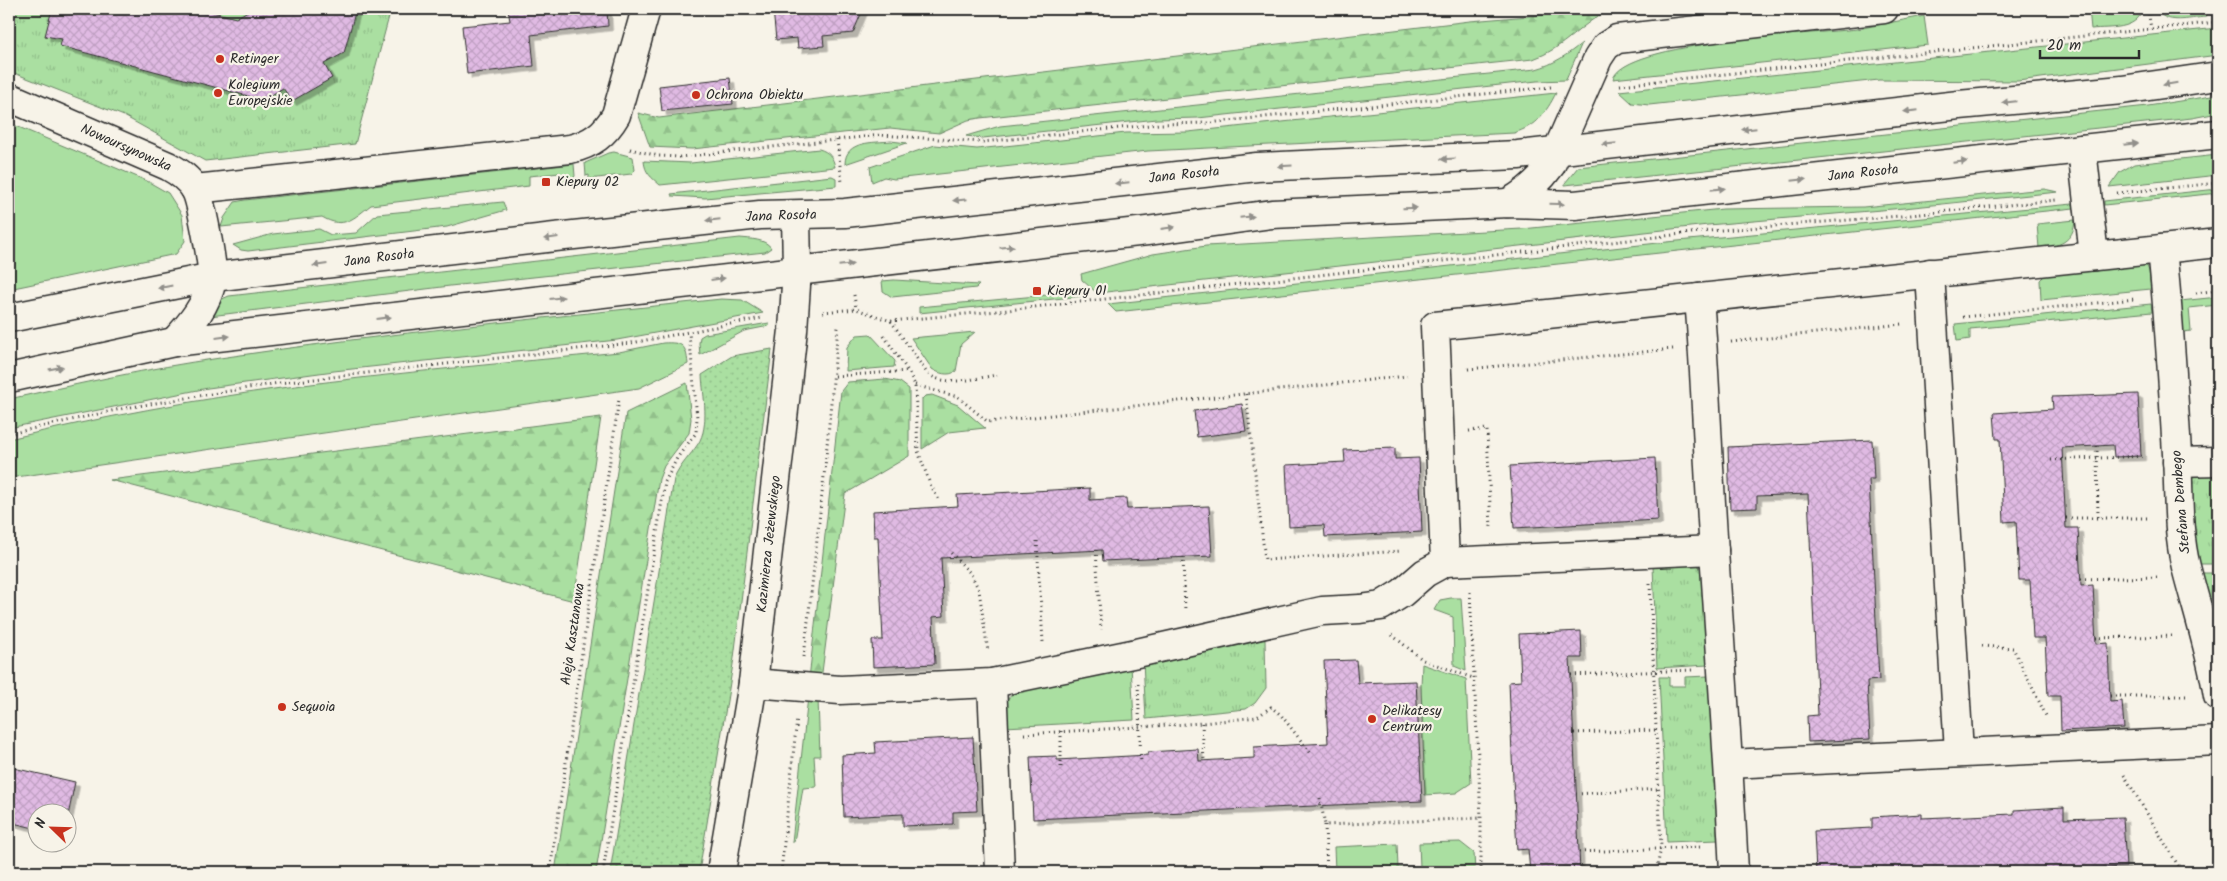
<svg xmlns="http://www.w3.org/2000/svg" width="2227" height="881" viewBox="0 0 2227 881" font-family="Kalam,sans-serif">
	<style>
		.grass { fill: #aadfa1; stroke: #6a8566 }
		.forest { fill: url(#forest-firs); stroke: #6a8566 }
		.park { fill: url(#park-tufts); stroke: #6a8566 }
		.garden { fill: url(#garden-dots); stroke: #6a8566 }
		.building { fill: url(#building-cross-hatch); stroke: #2b2b2b; filter: url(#shadow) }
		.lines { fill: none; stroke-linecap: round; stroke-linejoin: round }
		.minor-casing { stroke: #2b2b2b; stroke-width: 31 }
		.tertiary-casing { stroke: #2b2b2b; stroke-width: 31 }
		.path { stroke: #2b2b2b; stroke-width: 3; stroke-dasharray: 1 4; stroke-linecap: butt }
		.minor { stroke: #f7f3e8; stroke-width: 28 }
		.tertiary { stroke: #f7f3e8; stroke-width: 28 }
		.oneway { fill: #918f8a }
		.poi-dot { fill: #c8321e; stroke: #f7f3e8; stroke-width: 2 }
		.labels { text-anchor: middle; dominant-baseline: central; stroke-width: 4.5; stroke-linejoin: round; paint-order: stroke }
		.poi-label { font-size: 14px; fill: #2b2b2b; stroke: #f7f3e8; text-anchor: start }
		.street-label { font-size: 14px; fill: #2b2b2b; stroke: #f7f3e8 }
	</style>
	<defs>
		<pattern id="forest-firs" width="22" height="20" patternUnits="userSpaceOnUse" patternTransform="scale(1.25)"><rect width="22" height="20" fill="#aadfa1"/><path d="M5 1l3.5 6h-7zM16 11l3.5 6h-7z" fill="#92c08b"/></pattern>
		<pattern id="park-tufts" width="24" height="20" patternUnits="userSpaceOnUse" patternTransform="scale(1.25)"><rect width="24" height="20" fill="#aadfa1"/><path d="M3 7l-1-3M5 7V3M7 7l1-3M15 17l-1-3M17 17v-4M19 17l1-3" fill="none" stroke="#92c08b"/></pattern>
		<pattern id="garden-dots" width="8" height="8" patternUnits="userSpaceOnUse" patternTransform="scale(1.25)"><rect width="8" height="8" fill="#aadfa1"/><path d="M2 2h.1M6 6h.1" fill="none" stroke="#92c08b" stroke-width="1.8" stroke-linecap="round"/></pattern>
		<pattern id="building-cross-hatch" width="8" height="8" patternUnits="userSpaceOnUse" patternTransform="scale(1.25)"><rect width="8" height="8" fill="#e0bae3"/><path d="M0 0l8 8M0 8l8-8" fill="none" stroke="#c0a0c3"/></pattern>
		<filter id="shadow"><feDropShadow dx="4.5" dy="4.5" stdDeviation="0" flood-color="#0004"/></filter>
	</defs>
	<rect width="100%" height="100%" fill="#f7f3e8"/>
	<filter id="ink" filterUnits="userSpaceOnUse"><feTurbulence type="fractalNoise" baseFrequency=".02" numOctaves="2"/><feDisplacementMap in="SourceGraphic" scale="10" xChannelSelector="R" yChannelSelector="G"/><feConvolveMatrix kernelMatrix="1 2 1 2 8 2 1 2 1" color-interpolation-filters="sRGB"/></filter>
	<g filter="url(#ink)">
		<g class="grass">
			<path d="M2089 9H2143C2136 31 2110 27 2091 29Z"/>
			<path d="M2156 9H2205L2206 17C2189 18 2166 26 2156 9Z"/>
			<path d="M1924 16 1928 45 1613 79C1624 41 1817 34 1857 29 1879 25 1902 20 1924 16Z"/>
			<path d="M2218 28V55L2018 81 1879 80 1649 105 1632 103 1619 91Z"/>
			<path d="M1582 43 1566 80 1537 81 1198 118 1157 119 983 138 966 136 1000 126 1536 69C1554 64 1567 55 1582 43Z"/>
			<path d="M1556 93C1546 113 1536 126 1514 133L1148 151 894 179 884 177 872 182 870 167 935 145 977 149 1126 133 1188 132Z"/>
			<path d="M2218 95V113L2192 118 1565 185V183L1578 167 2148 106Z"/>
			<path d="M9 123 147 181 168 193 182 215 185 241 176 254 9 289Z"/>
			<path d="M891 141 907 143 845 164C845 140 874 143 891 141Z"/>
			<path d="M819 149C829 152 833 157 835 167L660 185C651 177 645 173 644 161L691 163Z"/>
			<path d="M614 152 633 157 635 170 631 174 589 179V175L586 176 585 163 608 153Z"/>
			<path d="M2218 155V175L2109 187 2120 172 2134 164Z"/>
			<path d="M574 164 575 176 571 182 561 183 560 173 529 176V186L371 205C354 218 344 230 322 217L221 227 224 218 235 202 245 200Z"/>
			<path d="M832 176 836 178V186L705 198 672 196 671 194Z"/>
			<path d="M2044 189 2058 192 1904 208 1708 225 1097 293 1082 280 1081 274 1153 254 1206 246 1522 229 1723 209 1863 207Z"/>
			<path d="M2218 189V193L2104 205V201Z"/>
			<path d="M503 202 506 210 447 227 248 251 241 250 233 245 273 234 319 229 331 235 356 233 377 214Z"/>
			<path d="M2073 204 2074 208 1116 312 1108 304 1667 242Z"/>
			<path d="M2075 220C2074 242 2058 247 2039 248L2037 224Z"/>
			<path d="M740 238C750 239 766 239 771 248L765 252 450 286 210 316 222 299 229 296Z"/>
			<path d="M2144 265 2147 266 2149 271 2151 289 2041 300 2040 280 2045 275Z"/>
			<path d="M894 280 979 285 976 288 892 297 883 291 882 281Z"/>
			<path d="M1079 292 1083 296 919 313V307Z"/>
			<path d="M2218 297V305L2189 308 2191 331 2183 332 2180 301Z"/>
			<path d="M721 299 742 300 763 313 617 340 334 371 208 388 9 428V399C78 384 149 368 220 358 386 333 554 317 721 299Z"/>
			<path d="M2151 304 2152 312 1970 329V339L1957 341 1955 324Z"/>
			<path d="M769 323V326L744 331 700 355 699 343 700 337 705 334Z"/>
			<path d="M975 332 961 344 956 371C949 377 938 373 932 369L911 338Z"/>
			<path d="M870 334 895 361 894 367 846 371 847 347 857 335Z"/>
			<path d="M663 343C683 342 686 345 688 364L639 388 9 478V439C101 417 194 400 288 387 398 372 509 363 619 352Z"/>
			<path d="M1451 598H1461L1466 671 1454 666 1453 617 1434 610 1440 600Z"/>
			<path d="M1422 664 1466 679 1471 783 1456 793 1425 795 1421 686Z"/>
			<path d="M1131 665 1134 720 1005 727C1004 708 1002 698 1021 689Z"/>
			<path d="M808 697 818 699 820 756H814L816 787 803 788 794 842H792Z"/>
			<path d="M1460 842 1474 853 1475 872 1335 871 1334 847 1397 844 1398 868 1420 867 1419 843Z"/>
		</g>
		<g class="forest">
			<path d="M1611 9C1582 22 1564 49 1533 59L980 118 968 120 939 133 890 128 692 149 650 147 638 113 659 118 1470 21Z"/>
			<path d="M885 379 900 382 909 389V456L845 494 821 680 809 679 841 391 848 382Z"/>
			<path d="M687 383 691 419 689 433 664 466 659 479 596 872H555L626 413Z"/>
			<path d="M932 395 958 405 985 428 949 432 922 449V399L925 396Z"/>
			<path d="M601 417 574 601 110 480Z"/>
		</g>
		<g class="park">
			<path d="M9 9H391L355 144 205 161 124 116 9 71Z"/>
			<path d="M2218 472V564H2195L2185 473Z"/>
			<path d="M1696 564 1704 571 1708 665 1657 668 1653 566Z"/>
			<path d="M2197 573H2218V634Z"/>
			<path d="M1257 636 1265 640 1266 688 1255 703 1246 709 1146 719 1143 661Z"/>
			<path d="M1709 676 1718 840 1667 842 1659 677H1669V686H1685V677Z"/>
		</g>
		<path class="garden" d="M772 349 734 658 699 872H610L674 479C680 465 690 456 698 444 710 425 703 396 702 375L732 356Z"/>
		<g class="building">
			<path d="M52 9H201L236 18 251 9H356L344 53 324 64 332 78 292 101 283 88 263 100 60 46 62 39 45 36Z"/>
			<path d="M508 9H607L608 26 531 35 534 66 467 74 462 26 510 21Z"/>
			<path d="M773 9H863L853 33 823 36 824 46 798 48 797 38 776 40Z"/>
			<path d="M730 78 733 104 662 111 659 86Z"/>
			<path d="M2138 394 2141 456 2114 457 2113 445 2062 448 2066 528H2078L2081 586 2093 585 2096 644 2108 643 2110 702 2122 701 2124 728 2061 731 2060 696H2048L2045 638H2033L2030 580H2019L2016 521 2004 522 2000 439H1996L1994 413 2053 409 2052 397Z"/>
			<path d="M1242 404 1246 431 1197 437 1194 411Z"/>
			<path d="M1872 440 1874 479H1869L1879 680 1867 681 1870 739 1808 742 1807 716 1818 715 1808 494 1757 496V508L1730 509 1728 447Z"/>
			<path d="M1395 448V459L1419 458 1422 532 1325 537 1324 525 1289 527 1286 465 1345 462 1344 450Z"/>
			<path d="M1655 458 1658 520 1514 528 1510 466Z"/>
			<path d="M1090 488V500L1126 498 1127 509 1209 506 1212 556 1103 561 1102 550 941 558 944 616 933 617 935 664 873 667 872 640H883L878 537H874L873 511 958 506 957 495Z"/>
			<path d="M1581 631 1582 658H1570L1580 872H1530L1528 849 1517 850 1513 779 1509 682 1521 681 1519 634Z"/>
			<path d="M1356 660 1358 683 1416 681 1422 801 1033 819 1030 757 1057 756V760L1148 755V752L1198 749 1199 761 1254 758V747L1328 743 1324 661Z"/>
			<path d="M973 737 977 811 953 812V824L903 826V814L844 817 842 755 876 753 875 742Z"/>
			<path d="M9 767 75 782 68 816V814H38V829L9 822Z"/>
			<path d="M2064 807V819L2123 817 2126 867 2010 872H1816L1814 831 1872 828V817L1922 814V818L2014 814V810Z"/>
		</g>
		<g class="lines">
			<g class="minor-casing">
				<g id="minor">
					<path d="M9 97 168 166C179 172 188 178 195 189 201 199 214 268 212 280 207 305 191 324 174 342"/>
					<path d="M2082 149 2094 256"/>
					<path d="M195 189 570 149C592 144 605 134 616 115L646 9"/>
					<path d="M1508 203C1526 193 1539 182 1551 165L1598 58 1606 46 1617 39 1884 9"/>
					<path d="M2162 249C2169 317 2173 385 2177 454 2179 491 2177 531 2186 567 2197 610 2211 652 2218 696"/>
					<path d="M1930 273 1959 752"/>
					<path d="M1699 298C1706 382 1708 467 1714 551 1721 658 1729 765 1734 872"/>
					<path d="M2177 462 2218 461"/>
					<path d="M1714 550 1445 562 1435 326 2218 243"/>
					<path d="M753 683 840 690 992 683 1137 653 1322 611 1360 609 1381 606 1402 593 1425 573 1445 562"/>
					<path d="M992 683 1000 872"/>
					<path d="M1729 764 2218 741"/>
					<path d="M721 872 753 683 793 330 797 270 796 215"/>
				</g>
			</g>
			<g class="tertiary-casing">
				<g id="tertiary">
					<path d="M9 318 213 277 555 237 760 215 845 213 1257 167 1518 155 1959 105 2122 90 2218 76"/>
					<path d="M9 378 174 342 1147 231 1272 214 1508 203 1575 205 2218 134"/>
				</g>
			</g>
			<g class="path">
				<path d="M2148 9 2151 29"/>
				<path d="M1620 85 2218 22"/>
				<path d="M837 140 842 182"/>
				<path d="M630 149 659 156 680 157 881 135 982 142 1159 124 1208 123 1551 87"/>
				<path d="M2117 193 2218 183"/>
				<path d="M2196 293 2218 290"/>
				<path d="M854 295 856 309"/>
				<path d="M823 312 856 309 891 321 1008 310 1709 231 1901 216 2056 200"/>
				<path d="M1963 317 2135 299"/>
				<path d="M891 321 927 373C945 388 975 378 997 375"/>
				<path d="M884 336 908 371 915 385 918 451 930 484 940 502"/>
				<path d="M1731 342 1902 324"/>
				<path d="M1468 369 1673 349"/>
				<path d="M835 376 908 371"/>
				<path d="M915 385 958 397 988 422 1407 376"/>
				<path d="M1246 394 1265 560 1402 551"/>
				<path d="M1469 431 1487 429 1491 529"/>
				<path d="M9 434 125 408 279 383 631 343 762 318"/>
				<path d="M2097 446 2098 518"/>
				<path d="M2051 460 2146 456"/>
				<path d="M2066 518H2149"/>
				<path d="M1037 541 1043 642"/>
				<path d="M1096 550 1101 630"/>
				<path d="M951 553 971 574 979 590 988 652"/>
				<path d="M1183 557 1185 611"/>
				<path d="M2081 579 2157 577"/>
				<path d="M1650 584 1661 848 1656 872"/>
				<path d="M1470 592 1481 818V872"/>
				<path d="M1392 635 1423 660 1473 678"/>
				<path d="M2096 638 2173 636"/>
				<path d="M1982 646 2013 648 2047 718"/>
				<path d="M804 657 825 467 838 327"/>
				<path d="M1571 675 1692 670"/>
				<path d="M1138 684 1141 764"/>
				<path d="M2110 696H2188"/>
				<path d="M1202 723 1204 761"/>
				<path d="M1061 731V768"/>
				<path d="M1574 733 1655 730"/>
				<path d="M1024 734 1202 723 1257 717 1271 707 1281 715 1312 755"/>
				<path d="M2124 775 2182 872"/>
				<path d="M1576 794 1658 789"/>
				<path d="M1320 798 1325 825 1481 818"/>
				<path d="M1325 825 1327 872"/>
				<path d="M1579 852 1702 847"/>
				<path d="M550 872 619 399"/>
				<path d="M603 872 665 482 677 458 696 433 697 418 689 332"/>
				<path d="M781 872 797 718"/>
			</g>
			<use href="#minor" class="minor"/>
			<use href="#tertiary" class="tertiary"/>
		</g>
		<defs><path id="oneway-solid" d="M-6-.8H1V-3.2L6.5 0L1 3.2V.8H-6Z" transform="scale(1.25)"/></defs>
		<g class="oneway">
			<use href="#oneway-solid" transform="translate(2170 84) rotate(171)"/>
			<use href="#oneway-solid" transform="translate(2009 102) rotate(174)"/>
			<use href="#oneway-solid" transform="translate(1911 111) rotate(174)"/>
			<use href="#oneway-solid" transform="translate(1749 129) rotate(174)"/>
			<use href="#oneway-solid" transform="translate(1609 144) rotate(174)"/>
			<use href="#oneway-solid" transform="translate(2131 144) rotate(-6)"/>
			<use href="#oneway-solid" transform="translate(1448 159) rotate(177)"/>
			<use href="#oneway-solid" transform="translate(1960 162) rotate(-6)"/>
			<use href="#oneway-solid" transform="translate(1285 166) rotate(177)"/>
			<use href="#oneway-solid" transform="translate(1799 180) rotate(-6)"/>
			<use href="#oneway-solid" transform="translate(1122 183) rotate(174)"/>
			<use href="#oneway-solid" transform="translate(1718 189) rotate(-6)"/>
			<use href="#oneway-solid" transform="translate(960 200) rotate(174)"/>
			<use href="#oneway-solid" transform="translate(1557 204) rotate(1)"/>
			<use href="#oneway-solid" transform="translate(1410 208) rotate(-2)"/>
			<use href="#oneway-solid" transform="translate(1247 217) rotate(-6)"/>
			<use href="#oneway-solid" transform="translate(713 220) rotate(174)"/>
			<use href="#oneway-solid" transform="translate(1168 228) rotate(-8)"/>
			<use href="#oneway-solid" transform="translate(551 238) rotate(173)"/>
			<use href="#oneway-solid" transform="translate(1007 247) rotate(-6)"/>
			<use href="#oneway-solid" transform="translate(320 265) rotate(173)"/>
			<use href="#oneway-solid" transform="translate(846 265) rotate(-6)"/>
			<use href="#oneway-solid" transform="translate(718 279) rotate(-7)"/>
			<use href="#oneway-solid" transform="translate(165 287) rotate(169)"/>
			<use href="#oneway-solid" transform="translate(557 298) rotate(-7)"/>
			<use href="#oneway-solid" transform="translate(384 318) rotate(-7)"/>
			<use href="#oneway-solid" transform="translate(223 337) rotate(-7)"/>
			<use href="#oneway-solid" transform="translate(56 368) rotate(-12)"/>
		</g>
	</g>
	<g class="poi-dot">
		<circle cx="220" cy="59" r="5"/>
		<circle cx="218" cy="93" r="5"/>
		<circle cx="696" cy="95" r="5"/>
		<rect x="541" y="177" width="10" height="10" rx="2.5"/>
		<rect x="1032" y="286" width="10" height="10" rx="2.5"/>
		<circle cx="282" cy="707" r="5"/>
		<circle cx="1372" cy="719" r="5"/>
	</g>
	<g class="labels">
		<g class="poi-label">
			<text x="230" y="59">Retinger</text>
			<text x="228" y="85">Kolegium<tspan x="228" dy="16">Europejskie</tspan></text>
			<text x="706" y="95">Ochrona Obiektu</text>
			<text x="556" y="182">Kiepury 02</text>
			<text x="1047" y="291">Kiepury 01</text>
			<text x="292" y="707">Sequoia</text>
			<text x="1382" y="711">Delikatesy<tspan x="1382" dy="16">Centrum</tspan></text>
		</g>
		<g class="street-label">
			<text transform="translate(126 148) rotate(24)">Nowoursynowska</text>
			<text transform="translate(1863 173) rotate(-6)">Jana Rosoła</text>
			<text transform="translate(1184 175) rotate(-6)">Jana Rosoła</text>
			<text transform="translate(781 216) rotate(-2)">Jana Rosoła</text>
			<text transform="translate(379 258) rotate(-7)">Jana Rosoła</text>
			<text transform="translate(2181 502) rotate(-95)">Stefana Dembego</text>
			<text transform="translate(769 544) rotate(-84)">Kazimierza Jeżewskiego</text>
			<text transform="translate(573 634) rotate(-82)">Aleja Kasztanowa</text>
		</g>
	</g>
	<rect width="2227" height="881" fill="none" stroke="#f7f3e8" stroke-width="30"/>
	<rect x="15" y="15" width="2197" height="851" fill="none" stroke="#2b2b2b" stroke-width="2" filter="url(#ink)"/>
	<g transform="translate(52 828) rotate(293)"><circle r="24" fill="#f7f3e8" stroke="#a5a39c"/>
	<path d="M0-4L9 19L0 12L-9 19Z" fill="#c8321e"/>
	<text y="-8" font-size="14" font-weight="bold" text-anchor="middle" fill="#2b2b2b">N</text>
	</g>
	<path d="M2040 50v8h99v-8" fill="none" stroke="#2b2b2b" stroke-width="2.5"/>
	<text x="2047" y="50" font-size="15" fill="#2b2b2b" stroke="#f7f3e8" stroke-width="4" paint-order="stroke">20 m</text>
</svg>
